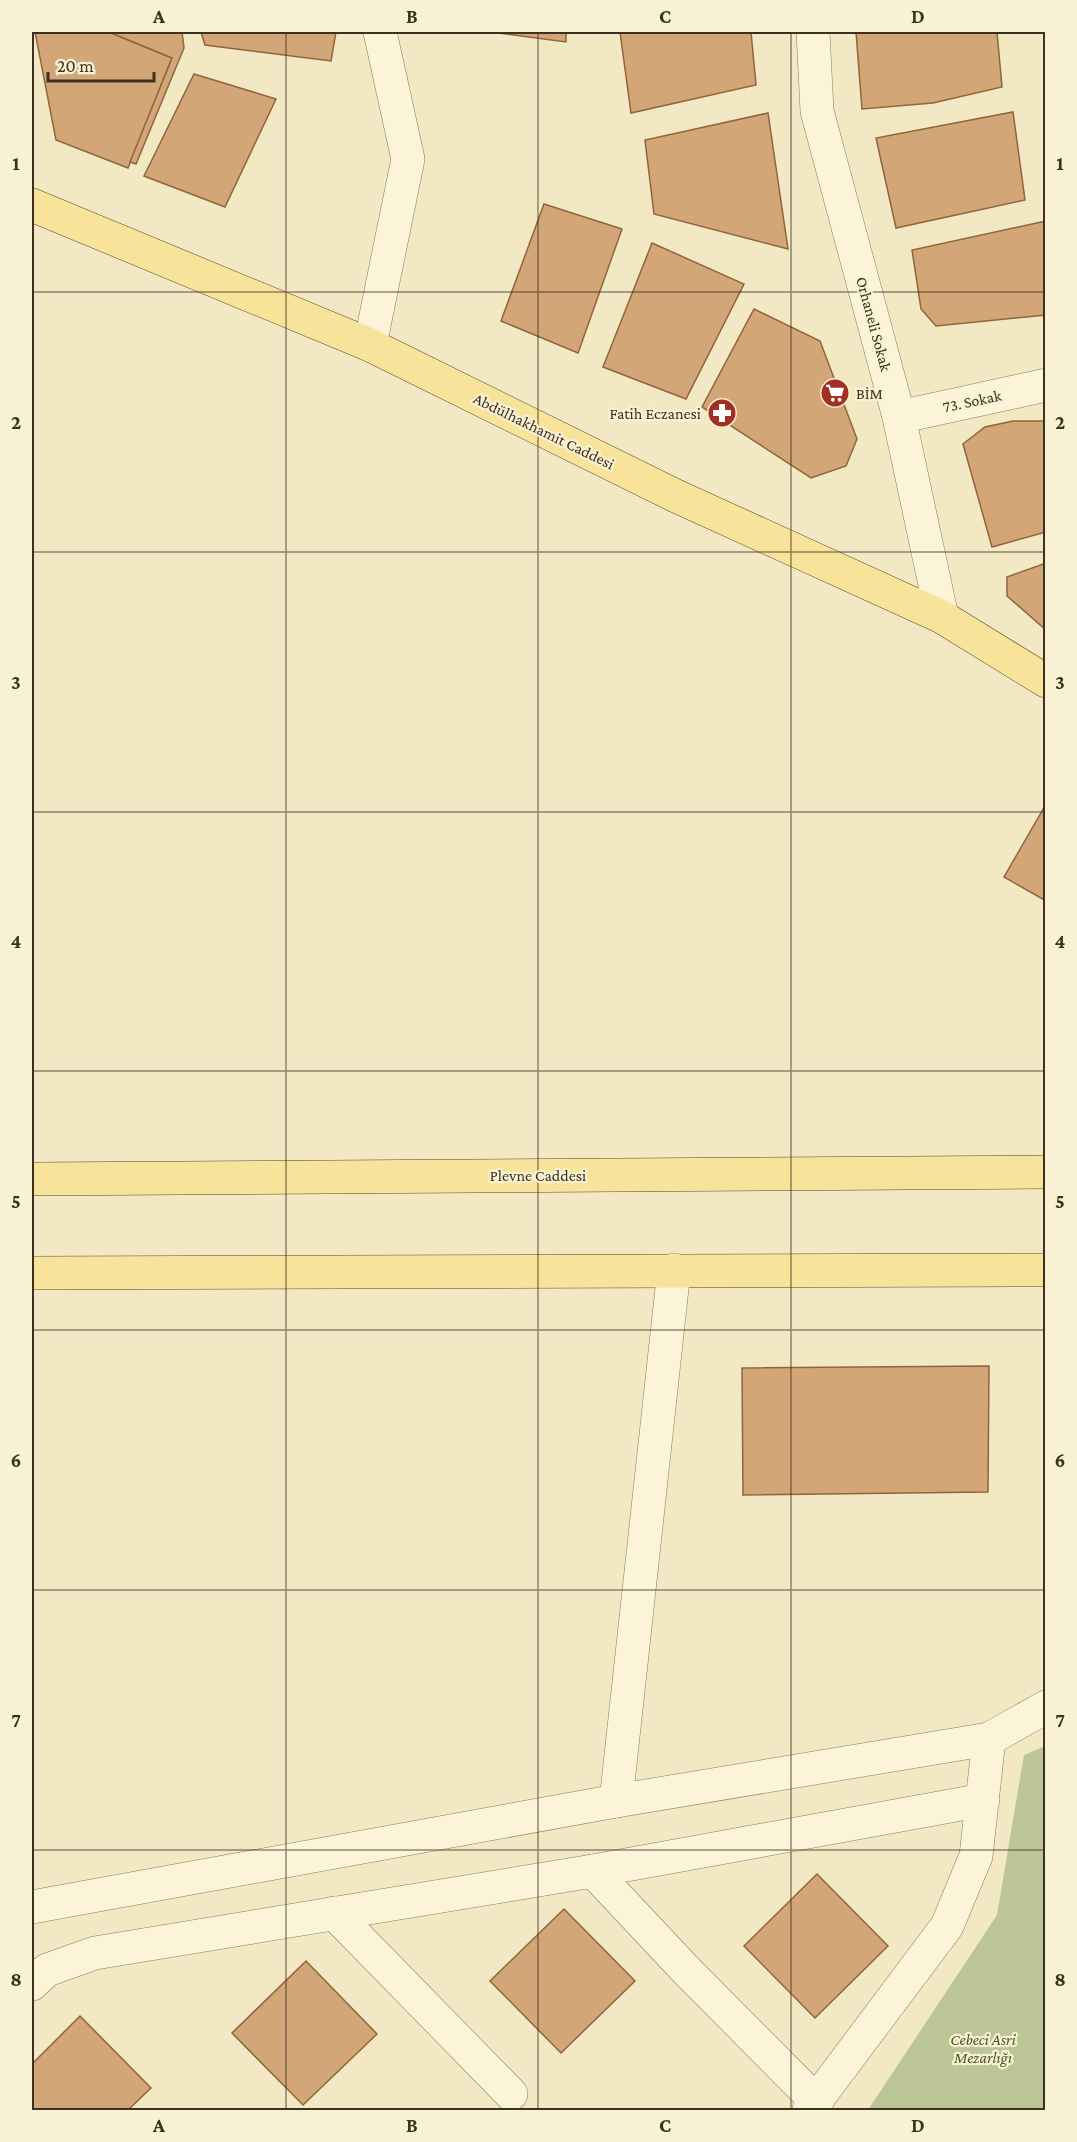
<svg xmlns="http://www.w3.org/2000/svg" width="1077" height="2142" viewBox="0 0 1077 2142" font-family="'Crimson Pro',serif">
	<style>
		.cemetery { fill: #bbc596 }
		.building { fill: #d2a677; stroke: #8f653c; stroke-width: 1.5 }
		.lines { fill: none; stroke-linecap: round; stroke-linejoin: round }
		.minor-casing { stroke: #8e7a59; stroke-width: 34 }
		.major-casing { stroke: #5b472d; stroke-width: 34 }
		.minor { stroke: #fbf4d8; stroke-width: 33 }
		.major { stroke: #f7e399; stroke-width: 33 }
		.grid { fill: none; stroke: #3d301e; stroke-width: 1.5; stroke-opacity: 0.55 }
		.labels { text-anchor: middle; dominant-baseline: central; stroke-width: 4.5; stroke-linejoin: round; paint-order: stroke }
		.street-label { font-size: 16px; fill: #3d301e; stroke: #f8f1d4 }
		.poi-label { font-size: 16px; fill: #3d301e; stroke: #f8f1d4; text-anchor: start }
		.park-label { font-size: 16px; font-style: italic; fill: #475b23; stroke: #f8f1d4 }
		.neatline { fill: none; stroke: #3d301e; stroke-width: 2 }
		.grid-label { font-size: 20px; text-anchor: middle; font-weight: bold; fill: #3d301e }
	</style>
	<rect width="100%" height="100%" fill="#f2e8c4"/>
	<path class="cemetery" d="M1045 1746V2110H868L997 1915 1024 1755Z"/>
	<g class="building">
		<path d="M35 32H109L172 58 128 168 56 140Z"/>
		<path d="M109 32H182L184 48 136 164 130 162 172 58Z"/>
		<path d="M201 32H336L331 61 205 45Z"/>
		<path d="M491 32H566V42Z"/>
		<path d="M620 32H751L756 85 631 113Z"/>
		<path d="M856 32H997L1002 87 933 103 862 109Z"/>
		<path d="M194 74 276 99 225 207 144 176Z"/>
		<path d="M1013 112 1025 200 896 228 876 138Z"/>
		<path d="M768 113 788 249 654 214 645 140Z"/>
		<path d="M544 204 622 229 578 353 501 321Z"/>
		<path d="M1046 221V315L936 326 921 309 912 250Z"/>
		<path d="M652 243 744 284 686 399 603 367Z"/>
		<path d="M754 309 820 341 857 439 846 466 811 478 702 407Z"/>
		<path d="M1013 421H1046V532L992 547 963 444 985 427Z"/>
		<path d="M1046 563V630L1007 596V577Z"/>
		<path d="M1046 804V901L1004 877Z"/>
		<path d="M989 1366 988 1492 743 1495 742 1368Z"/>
		<path d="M817 1874 888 1946 815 2018 744 1946Z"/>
		<path d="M564 1909 635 1981 561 2053 490 1981Z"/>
		<path d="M306 1961 377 2034 303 2105 232 2033Z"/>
		<path d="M80 2016 151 2088 128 2110H32V2064Z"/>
	</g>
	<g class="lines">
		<g class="minor-casing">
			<g id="minor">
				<path d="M813 32 817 111 899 417 942 617"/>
				<path d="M370 345 408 159 380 32"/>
				<path d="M899 417 1046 385"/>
				<path d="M616 1801 674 1270"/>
				<path d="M593 1871 686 1970 817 2102"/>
				<path d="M32 1907 616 1801 989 1739 1046 1707"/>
				<path d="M334 1913 511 2094"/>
				<path d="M32 1984 47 1970 95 1953 593 1871 983 1800"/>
				<path d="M809 2110 947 1926 976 1856 989 1739"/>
			</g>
		</g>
		<g class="major-casing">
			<g id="major">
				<path d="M32 205 370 345 676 496 942 617 1046 681"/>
				<path d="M32 1179 1046 1172"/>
				<path d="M32 1273 1046 1270"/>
			</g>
		</g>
		<use href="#minor" class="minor"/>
		<use href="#major" class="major"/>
	</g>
	<path class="grid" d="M286 32V2110M538 32V2110M791 32V2110M32 292H1046M32 552H1046M32 812H1046M32 1071H1046M32 1330H1046M32 1590H1046M32 1850H1046"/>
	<defs>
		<g id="supermarket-disc" transform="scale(1.5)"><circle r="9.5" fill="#a22f24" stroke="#f8f1d4"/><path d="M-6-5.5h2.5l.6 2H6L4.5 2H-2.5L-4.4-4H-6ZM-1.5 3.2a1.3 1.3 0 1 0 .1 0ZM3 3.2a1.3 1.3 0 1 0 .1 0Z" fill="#fff"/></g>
		<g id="pharmacy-disc" transform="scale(1.5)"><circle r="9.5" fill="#a22f24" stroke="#f8f1d4"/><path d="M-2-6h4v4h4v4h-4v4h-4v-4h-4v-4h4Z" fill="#fff"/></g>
	</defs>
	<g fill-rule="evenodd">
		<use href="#supermarket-disc" x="835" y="393"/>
		<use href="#pharmacy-disc" x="722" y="413"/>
	</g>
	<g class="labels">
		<g class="street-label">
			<text transform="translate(874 324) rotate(75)">Orhaneli Sokak</text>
			<text transform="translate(972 401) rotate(-12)">73. Sokak</text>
			<text transform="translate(544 431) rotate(26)">Abdülhakhamit Caddesi</text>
			<text x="538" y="1175">Plevne Caddesi</text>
		</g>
		<g class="poi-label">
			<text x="856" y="393">BİM</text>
			<text x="701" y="413" text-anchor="end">Fatih Eczanesi</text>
		</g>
		<g class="park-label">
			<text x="983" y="2039">Cebeci Asri<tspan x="983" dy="18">Mezarlığı</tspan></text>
		</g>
	</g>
	<rect width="1077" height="2142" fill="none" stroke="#f8f1d4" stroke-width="66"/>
	<path d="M48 72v9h106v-9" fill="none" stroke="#3d301e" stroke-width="3"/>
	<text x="57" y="72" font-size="18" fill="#3d301e" stroke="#f8f1d4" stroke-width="4.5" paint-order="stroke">20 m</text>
	<rect x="33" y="33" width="1011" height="2076" class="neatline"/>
	<g class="grid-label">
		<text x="159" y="23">A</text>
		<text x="412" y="23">B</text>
		<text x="665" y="23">C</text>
		<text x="918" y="23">D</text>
		<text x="16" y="170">1</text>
		<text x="1060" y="170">1</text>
		<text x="16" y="429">2</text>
		<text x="1060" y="429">2</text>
		<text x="16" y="689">3</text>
		<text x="1060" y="689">3</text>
		<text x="16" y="948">4</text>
		<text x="1060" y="948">4</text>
		<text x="16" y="1208">5</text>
		<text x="1060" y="1208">5</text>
		<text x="16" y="1467">6</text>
		<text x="1060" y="1467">6</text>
		<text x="16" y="1727">7</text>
		<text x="1060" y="1727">7</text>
		<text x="16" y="1986">8</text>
		<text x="1060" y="1986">8</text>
		<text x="159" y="2132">A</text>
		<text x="412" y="2132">B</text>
		<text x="665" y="2132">C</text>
		<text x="918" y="2132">D</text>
	</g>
</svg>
